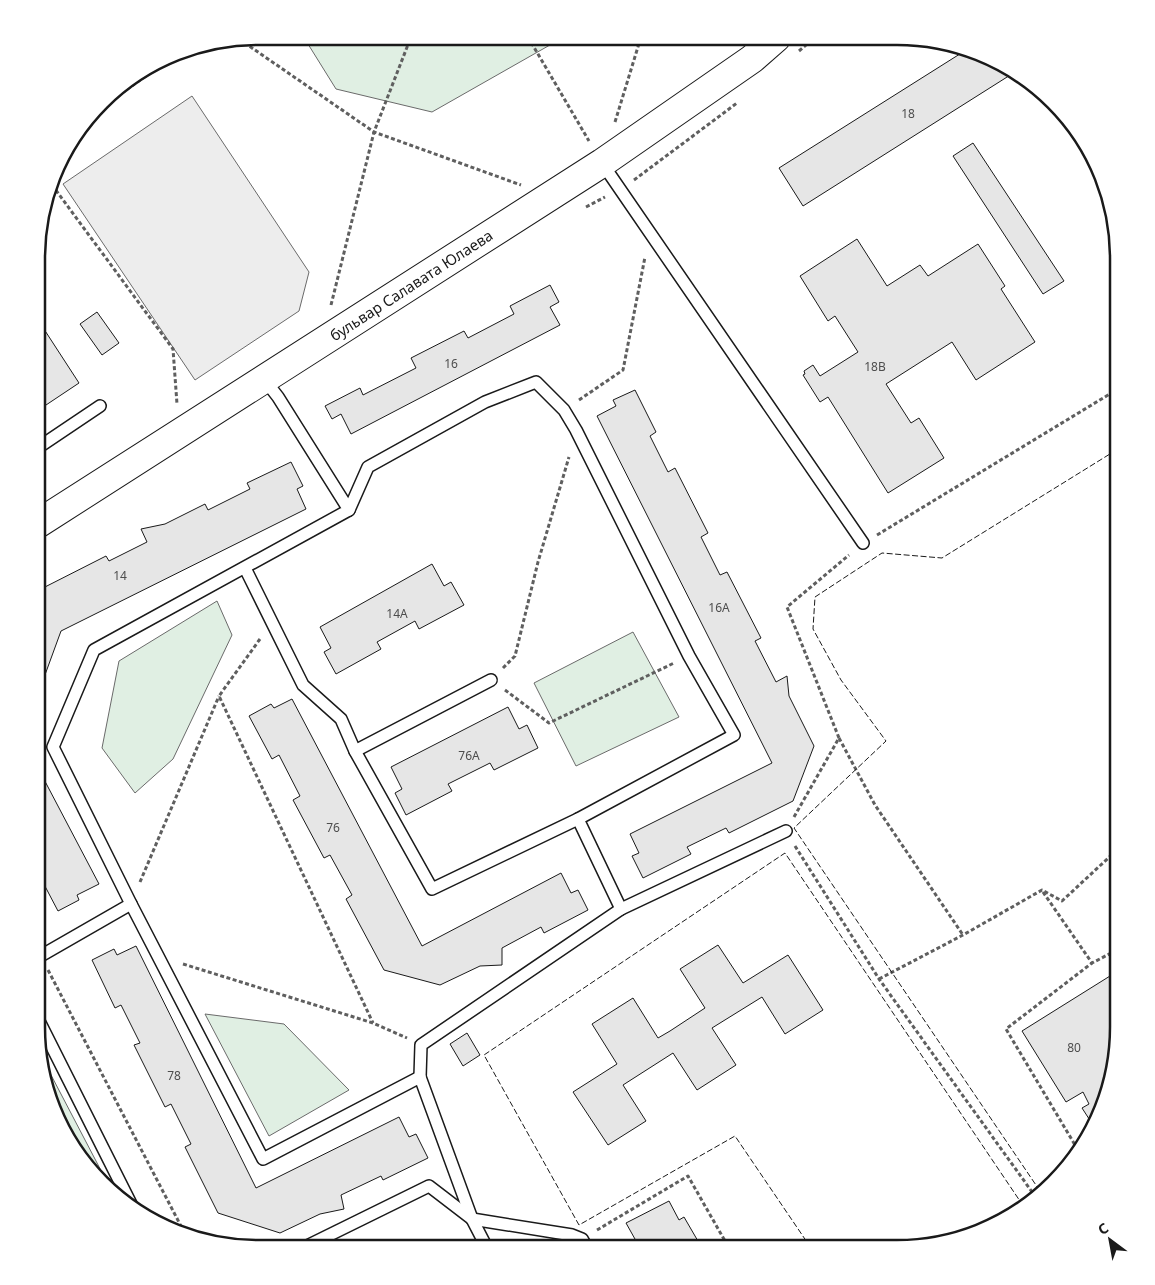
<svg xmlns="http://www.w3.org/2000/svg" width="1155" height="1285" viewBox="0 0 1155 1285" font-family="'Noto Sans',sans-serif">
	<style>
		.green { fill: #e0efe3; stroke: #6a6a6a }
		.parking { fill: #ededed; stroke: #6a6a6a }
		.building { fill: #e6e6e6; stroke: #1a1a1a }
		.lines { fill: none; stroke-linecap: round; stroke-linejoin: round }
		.service-casing { stroke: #1a1a1a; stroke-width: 14 }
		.tertiary-casing { stroke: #1a1a1a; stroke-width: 30 }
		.path { stroke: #5f5f5f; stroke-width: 3; stroke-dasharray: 4 2.5; stroke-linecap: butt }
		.service { stroke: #fff; stroke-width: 11 }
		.tertiary { stroke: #fff; stroke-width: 28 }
		.fence { stroke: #1a1a1a; stroke-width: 1; stroke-dasharray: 6 2.5; stroke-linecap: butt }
		.labels { text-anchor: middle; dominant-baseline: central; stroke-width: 4; stroke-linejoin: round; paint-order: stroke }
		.number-label { font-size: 12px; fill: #4d4d4d }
		.street-label { font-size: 15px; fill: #1a1a1a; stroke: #fff }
		.rim { fill: none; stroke: #1a1a1a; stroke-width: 2.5 }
	</style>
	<rect width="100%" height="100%" fill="#fff"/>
	<g class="green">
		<path d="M303 36 564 37 432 112 336 89Z"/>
		<path d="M217 601 232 635 173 759 135 793 102 748 119 661Z"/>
		<path d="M633 632 679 717 576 766 534 683Z"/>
		<path d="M205 1014 284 1024 349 1090 269 1136Z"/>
		<path d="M39 1052 107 1182 73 1150 48 1098Z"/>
	</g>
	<path class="parking" d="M192 96 309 272 299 311 195 380 63 184Z"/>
	<g class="building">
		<path d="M963 52 1015 72 803 206 779 168Z"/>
		<path d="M973 143 1064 281 1043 294 953 156Z"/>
		<path d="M857 239 887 286 920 265 928 276 978 244 1005 286 1001 289 1035 342 976 380 952 342 886 384 911 423 919 418 944 458 888 493 828 397 820 402 803 375 805 374 804 371 813 365 820 376 858 352 835 316 828 321 800 276Z"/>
		<path d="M550 285 559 302 550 307 560 325 351 434 341 414 332 419 325 406 360 388 363 395 416 368 411 358 464 331 468 338 514 314 510 306Z"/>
		<path d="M97 312 119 343 102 355 80 324Z"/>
		<path d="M40 323 79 383 40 409Z"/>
		<path d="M635 390 656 432 650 436 668 472 675 468 708 533 701 537 720 575 727 572 761 638 755 641 776 682 787 676 789 696 814 746 793 801 729 833 726 828 687 847 691 854 643 878 632 856 639 853 630 834 772 763 597 416 616 406 613 400Z"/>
		<path d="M291 462 303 486 297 489 306 509 61 631 38 694 39 590 106 556 109 561 147 542 141 529 165 524 205 504 208 510 250 489 247 483Z"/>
		<path d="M432 564 444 586 451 582 464 605 419 629 415 621 377 642 381 649 336 674 324 652 331 648 320 627Z"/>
		<path d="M292 699 422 946 561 873 571 893 578 890 588 910 544 933 541 927 502 948V965L480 966 440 985 384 970 346 899 352 895 330 855 324 858 293 800 300 796 279 755 272 759 249 716 271 704 274 708Z"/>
		<path d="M508 707 519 729 527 725 538 748 494 770 490 763 448 784 452 791 406 815 395 793 402 789 391 767Z"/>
		<path d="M38 768 99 884 77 895 79 900 58 911 37 871Z"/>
		<path d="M718 945 743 983 788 955 823 1010 785 1034 762 997 712 1028 736 1065 697 1090 673 1053 623 1085 646 1121 608 1145 573 1092 617 1064 592 1024 633 998 658 1038 670 1031 705 1008 680 969Z"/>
		<path d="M136 946 256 1188 399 1117 409 1137 416 1134 428 1158 383 1180 381 1176 341 1195 344 1209 320 1214 280 1233 218 1213 185 1147 191 1144 171 1104 165 1107 134 1045 140 1043 121 1005 115 1008 92 960 114 949 117 955Z"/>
		<path d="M1118 971V1041L1093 1125 1082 1108 1089 1104 1083 1092 1066 1102 1022 1031Z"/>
		<path d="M467 1033 480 1055 463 1066 450 1044Z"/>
		<path d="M669 1201 679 1220 684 1217 702 1248H640L626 1223Z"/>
	</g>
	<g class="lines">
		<g class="service-casing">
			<g id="service">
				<path d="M602 163 863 543"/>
				<path d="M264 379 278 397 349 510 94 650 53 747 131 904 263 1159 420 1077 472 1219 487 1248"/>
				<path d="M39 447 100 406"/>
				<path d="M349 510 368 467 485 402 536 382 564 410 576 430 689 656 734 735 578 819 621 909 421 1045 420 1077"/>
				<path d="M245 568 303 685 341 719 355 751 432 889 578 819"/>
				<path d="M355 751 491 680"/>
				<path d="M621 909 786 831"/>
				<path d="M37 958 131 904"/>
				<path d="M37 1017 131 1204"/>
				<path d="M303 1248 429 1186 472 1219 572 1235 582 1239 587 1248"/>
			</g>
		</g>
		<g class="tertiary-casing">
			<path id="tertiary" d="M39 523 602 163 752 59 776 38"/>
		</g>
		<g class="path">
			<path d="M528 37 589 141"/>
			<path d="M239 39 374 132 521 185"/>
			<path d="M799 51 814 38"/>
			<path d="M95 112 181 51"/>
			<path d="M615 122 641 37"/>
			<path d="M634 180 737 103"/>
			<path d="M52 185 173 349 177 404"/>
			<path d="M586 207 605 197"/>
			<path d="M331 305 374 132 411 37"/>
			<path d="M579 400 623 370 645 257"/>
			<path d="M877 535 1118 389"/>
			<path d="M260 639 219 696 373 1023"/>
			<path d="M503 668 515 656 538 562 569 457"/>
			<path d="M505 690 549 723 674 663"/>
			<path d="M839 738 875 805 963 935"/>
			<path d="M794 817 839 738 787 607 849 555"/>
			<path d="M795 846 879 979 1035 1196"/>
			<path d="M140 882 219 696"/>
			<path d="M1043 892 1092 963 1115 951 1118 954"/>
			<path d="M183 964 373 1023 407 1038"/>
			<path d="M48 970 183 1230"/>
			<path d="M879 979 963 935 1042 890 1062 901 1118 849"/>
			<path d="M1078 1150 1006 1029 1092 963"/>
			<path d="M597 1230 688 1176 729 1248"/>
		</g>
		<use href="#service" class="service"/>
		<use href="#tertiary" class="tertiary"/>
		<g class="fence">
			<path d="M1040 1191 794 828 886 741 841 680 813 629 815 597 882 553 942 558 1118 449"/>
			<path d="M811 1248 735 1136 579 1225 484 1055 785 853 1024 1207"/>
		</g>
	</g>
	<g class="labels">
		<g class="number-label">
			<text x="908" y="113">18</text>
			<text x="451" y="363">16</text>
			<text x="875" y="366">18В</text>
			<text x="120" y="575">14</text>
			<text x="719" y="607">16А</text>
			<text x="397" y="613">14А</text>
			<text x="469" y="755">76А</text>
			<text x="333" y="827">76</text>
			<text x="1074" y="1047">80</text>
			<text x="174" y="1075">78</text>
		</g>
		<g class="street-label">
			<text transform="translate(411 285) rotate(-33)">бульвар Салавата Юлаева</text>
		</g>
	</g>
	<path d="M0 0H1155V1285H0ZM258 45H897A213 213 0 0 1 1110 258V1027A213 213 0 0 1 897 1240H258A213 213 0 0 1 45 1027V258A213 213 0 0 1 258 45Z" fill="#fff" fill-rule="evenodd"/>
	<path class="rim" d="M258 45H897A213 213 0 0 1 1110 258V1027A213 213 0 0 1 897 1240H258A213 213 0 0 1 45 1027V258A213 213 0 0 1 258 45Z"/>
	<g transform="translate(1110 1240) rotate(328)" stroke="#ffffff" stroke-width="4" paint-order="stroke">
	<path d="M0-4L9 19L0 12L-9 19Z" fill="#1a1a1a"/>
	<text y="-8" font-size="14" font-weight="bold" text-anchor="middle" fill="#1a1a1a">С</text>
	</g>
</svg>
